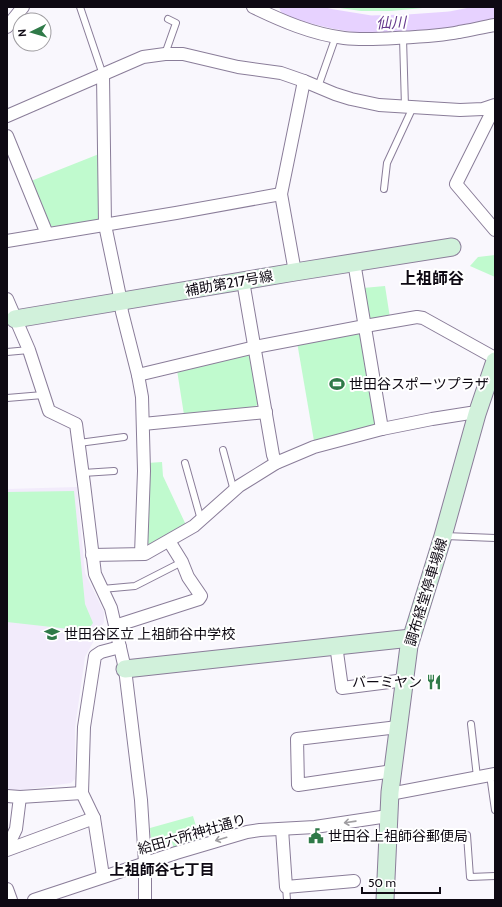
<svg xmlns="http://www.w3.org/2000/svg" width="502" height="907" viewBox="0 0 502 907" font-family="Cabin,'Noto Sans JP',sans-serif">
	<style>
		.built { fill: #f2ebfb }
		.green { fill: #c0face }
		.lines { fill: none; stroke-linecap: round; stroke-linejoin: round }
		.river { stroke: #e7d2ff; stroke-width: 19 }
		.lane-casing { stroke: #8a7d99; stroke-width: 8 }
		.street-casing { stroke: #8a7d99; stroke-width: 14 }
		.secondary-casing { stroke: #8a7d99; stroke-width: 19 }
		.lane { stroke: #fff; stroke-width: 6 }
		.street { stroke: #fff; stroke-width: 12 }
		.secondary { stroke: #d1f1db; stroke-width: 17 }
		.oneway { stroke: #9f9da1 }
		.labels { text-anchor: middle; dominant-baseline: central; stroke-width: 4; stroke-linejoin: round; paint-order: stroke }
		.street-label { font-size: 14px; fill: #0e0913; stroke: #fff }
		.poi-label { font-size: 14px; fill: #0e0913; stroke: #fff; text-anchor: start }
		.water-label { font-size: 15px; font-style: italic; fill: #66398d; stroke: #fff }
		.neighbourhood-label { font-size: 15px; font-weight: bold; fill: #0e0913; stroke: #fff }
		.quarter-label { font-size: 16px; font-weight: bold; fill: #0e0913; stroke: #fff }
	</style>
	<rect width="100%" height="100%" fill="#f9f7fd"/>
	<path class="built" d="M77 487 85 573 104 612V622L85 657 75 728V779L71 783 22 790H7V489Z"/>
	<g class="green">
		<path d="M333 7H433L391 11H361Z"/>
		<path d="M99 154V218L96 221 55 228 49 225 31 181Z"/>
		<path d="M495 255V277L470 266 478 257Z"/>
		<path d="M385 286 390 318 372 320 369 318 363 288Z"/>
		<path d="M360 330 377 425 314 441 297 342Z"/>
		<path d="M248 354 253 356 259 403 254 408 184 415 177 370Z"/>
		<path d="M162 462 163 476 186 525 145 549 147 463Z"/>
		<path d="M74 491 85 604 93 623 87 631 7 622V492Z"/>
		<path d="M193 816 200 840 174 849 172 842 155 846 151 843 150 828Z"/>
	</g>
	<g class="lines">
		<path class="river" d="M289 7 299 11 333 19 370 25 408 24 450 21 495 12"/>
		<g class="lane-casing">
			<g id="lane">
				<path d="M80 7 103 75"/>
				<path d="M403 38 405 107"/>
				<path d="M165 54 176 23 168 19"/>
				<path d="M318 87 336 36"/>
				<path d="M384 189 387 163 413 107"/>
				<path d="M7 352 29 350"/>
				<path d="M7 398 43 395"/>
				<path d="M79 443 124 437"/>
				<path d="M223 450 234 491"/>
				<path d="M185 463 201 520"/>
				<path d="M83 473 114 471"/>
				<path d="M445 536 495 538"/>
				<path d="M102 589 135 586 182 562"/>
				<path d="M471 724 477 777"/>
				<path d="M490 775 495 810"/>
				<path d="M389 835H467L470 877 495 876"/>
				<path d="M286 887 287 900"/>
			</g>
		</g>
		<g class="street-casing">
			<g id="street">
				<path d="M253 7C282 21 312 34 344 38 361 40 379 39 396 38 416 37 440 36 459 32 471 30 483 27 495 25"/>
				<path d="M7 27 23 7"/>
				<path d="M103 75 105 225 119 292 122 312 138 375 142 397 144 471 141 554"/>
				<path d="M493 106 491 114 456 184 495 230"/>
				<path d="M7 116 143 57 165 54H183L238 67 281 73 304 81 335 94 351 99 379 105 460 110 483 109 495 105"/>
				<path d="M7 136 47 234"/>
				<path d="M7 241 176 213 281 194"/>
				<path d="M354 262 382 429"/>
				<path d="M295 272 281 194 304 81"/>
				<path d="M243 281 273 455 276 463"/>
				<path d="M7 299 29 350 49 411 76 424 84 484 95 574 111 608 125 669 141 800 145 863V900"/>
				<path d="M138 375 255 347 365 326 417 317 423 318 495 358"/>
				<path d="M143 424 266 412"/>
				<path d="M92 555 145 554 194 526 239 486 276 463 314 447 382 429 432 419 470 413 477 414"/>
				<path d="M115 626 199 599 201 596 188 577 182 562 169 541"/>
				<path d="M336 645 342 688 405 680"/>
				<path d="M393 771 298 785 297 739 398 727"/>
				<path d="M390 792 395 793 495 774"/>
				<path d="M7 796 20 797 82 793"/>
				<path d="M282 829 286 887 354 881"/>
				<path d="M7 848 16 829 20 797"/>
				<path d="M7 850 94 818"/>
				<path d="M103 876 94 818 82 793 84 727 95 656 101 652 120 647"/>
				<path d="M7 889 11 900"/>
				<path d="M34 900 176 853 247 832 260 830 315 827 388 816"/>
			</g>
		</g>
		<g class="secondary-casing">
			<g id="secondary">
				<path d="M15 319 295 272 452 247"/>
				<path d="M125 669 411 638"/>
				<path d="M385 900 390 792 409 646 443 536 477 414 495 361"/>
			</g>
		</g>
		<use href="#lane" class="lane"/>
		<use href="#street" class="street"/>
		<use href="#secondary" class="secondary"/>
	</g>
	<defs><path id="oneway-shaft" d="M-6 0H5M1.5-3L5.5 0L1.5 3" fill="none" stroke-width="1.6" stroke-linecap="round" stroke-linejoin="round"/></defs>
	<g class="oneway">
		<use href="#oneway-shaft" transform="translate(350 822) rotate(172)"/>
		<use href="#oneway-shaft" transform="translate(221 839) rotate(163)"/>
	</g>
	<defs>
		<g id="stadium-bare" transform="scale(1.2)"><path d="M0-5a6.5 5 0 1 0 0 10a6.5 5 0 1 0 0-10ZM-3.5-1.8h7v3.6h-7Z" fill="#2f7a48" stroke="#fff" stroke-width="2.5" paint-order="stroke"/></g>
		<g id="school-bare" transform="scale(1.2)"><path d="M0-5L7-2L0 1L-7-2ZM-4 1L0 2.5L4 1V4Q0 6-4 4Z" fill="#2f7a48" stroke="#fff" stroke-width="2.5" paint-order="stroke"/></g>
		<g id="restaurant-bare" transform="scale(1.2)"><path d="M-5-6h1v4h1v-4h1v4h1v-4h1v5L-1.5 .5V6h-2V.5L-5-1ZM5-6V6H3V1.5H1.5Q1.5-4 5-6Z" fill="#2f7a48" stroke="#fff" stroke-width="2.5" paint-order="stroke"/></g>
		<g id="civic-bare" transform="scale(1.2)"><path d="M-.6-6.5H3V-4.5H.6V-3L4-1V1h2V6H-6V1h2V-1L-.6-3ZM-1.2 2.5V6h2.4V2.5Z" fill="#2f7a48" stroke="#fff" stroke-width="2.5" paint-order="stroke"/></g>
	</defs>
	<g fill-rule="evenodd">
		<use href="#stadium-bare" x="337" y="384"/>
		<use href="#school-bare" x="52" y="634"/>
		<use href="#restaurant-bare" x="434" y="682"/>
		<use href="#civic-bare" x="316" y="836"/>
	</g>
	<g class="labels">
		<g class="street-label">
			<text transform="translate(229 283) rotate(-10)">補助第217号線</text>
			<text transform="translate(426 592) rotate(-73)">調布経堂停車場線</text>
			<text transform="translate(192 834) rotate(-16)">給田六所神社通り</text>
		</g>
		<g class="poi-label">
			<text x="349" y="384">世田谷スポーツプラザ</text>
			<text x="64" y="634">世田谷区立 上祖師谷中学校</text>
			<text x="422" y="682" text-anchor="end">バーミヤン</text>
			<text x="328" y="836">世田谷上祖師谷郵便局</text>
		</g>
		<g class="water-label">
			<text transform="translate(391 23) rotate(-2)">仙川</text>
		</g>
		<g class="neighbourhood-label">
			<text x="162" y="870">上祖師谷七丁目</text>
		</g>
		<g class="quarter-label">
			<text x="432" y="278">上祖師谷</text>
		</g>
	</g>
	<rect width="502" height="907" fill="none" stroke="#0e0913" stroke-width="16"/>
	<g transform="translate(32 32) rotate(265)"><circle r="19" fill="#ffffff" stroke="#9f9da1"/>
	<path d="M0-3L7 15L0 10L-7 15Z" fill="#2f7a48"/>
	<text y="-6" font-size="11" font-weight="bold" text-anchor="middle" fill="#0e0913">N</text>
	</g>
	<path d="M362 887v6h78v-6" fill="none" stroke="#0e0913" stroke-width="2"/>
	<text x="368" y="887" font-size="12" fill="#0e0913" stroke="#ffffff" stroke-width="3" paint-order="stroke">50 m</text>
</svg>
